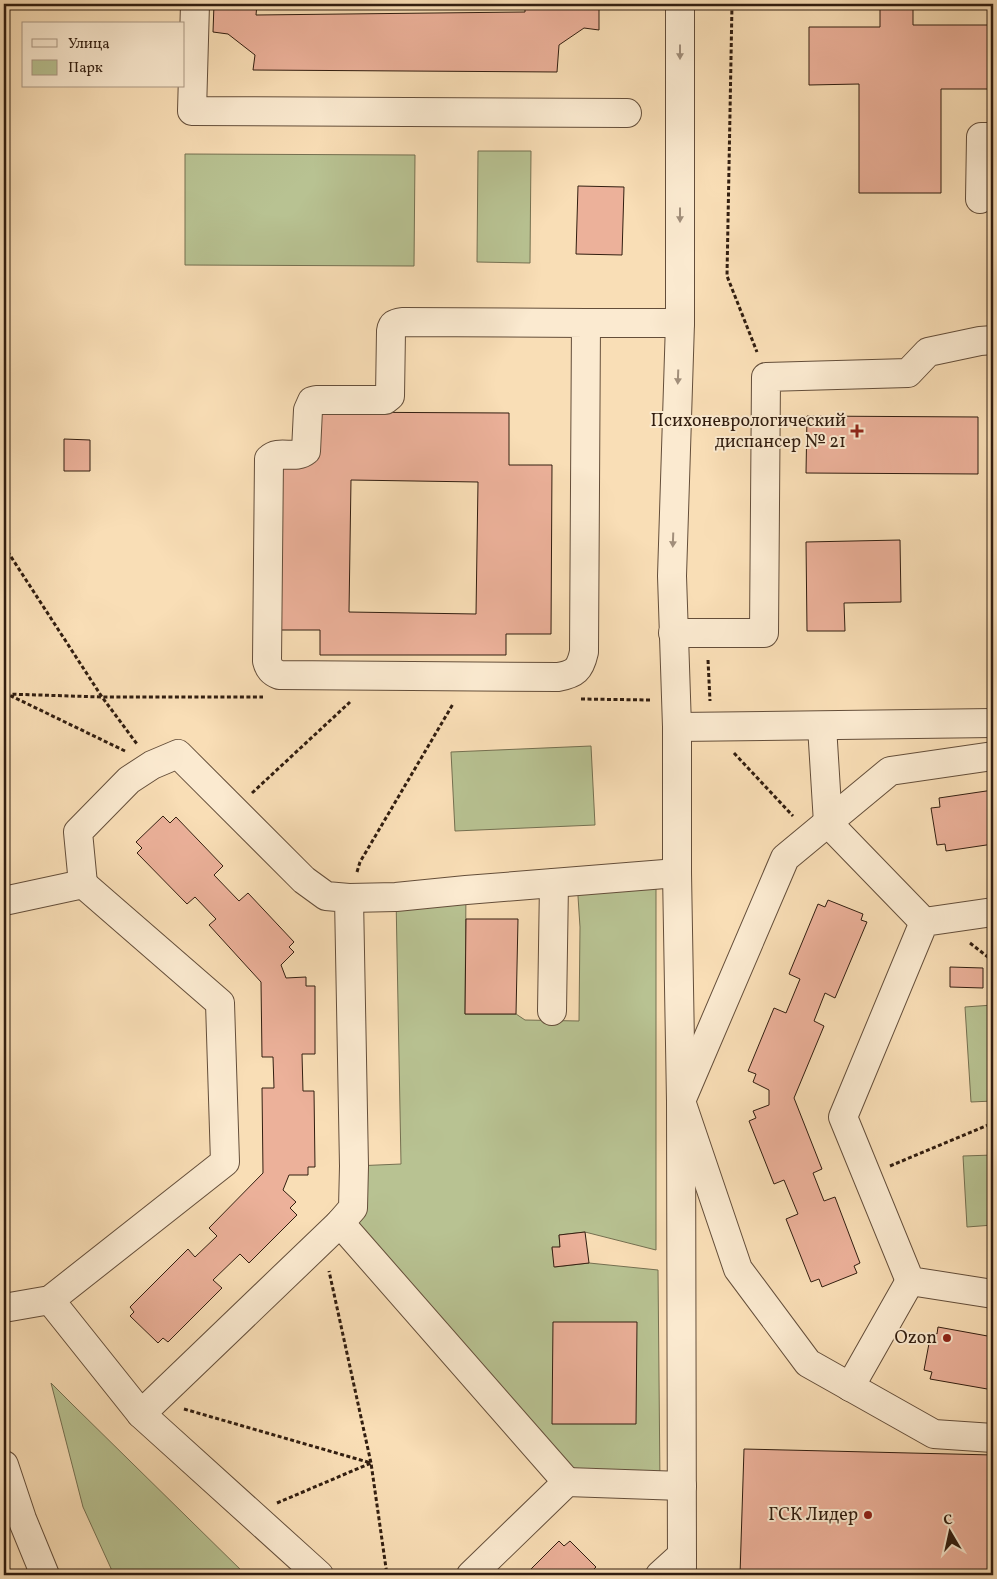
<svg xmlns="http://www.w3.org/2000/svg" width="997" height="1579" viewBox="0 0 997 1579" font-family="Vollkorn,serif">
	<style>
		.green { fill: #b8c292; stroke: #757051 }
		.building { fill: #ecb19a; stroke: #321e10; fill-rule: evenodd }
		.lines { fill: none; stroke-linecap: round; stroke-linejoin: round }
		.minor-casing { stroke: #644e3a; stroke-width: 30 }
		.path { stroke: #321e10; stroke-width: 3; stroke-dasharray: 4 2.5; stroke-linecap: butt }
		.minor { stroke: #fbead0; stroke-width: 28 }
		.oneway { fill: #a18e7a }
		.poi-dot { fill: #8f2418; stroke: #fbead0; stroke-width: 2 }
		.labels { text-anchor: middle; dominant-baseline: central; stroke-width: 4; stroke-linejoin: round; paint-order: stroke }
		.poi-label { font-size: 18px; fill: #321e10; stroke: #fbead0; text-anchor: end }
	</style>
	<rect width="100%" height="100%" fill="#f9deb6"/>
	<filter id="stains"><feTurbulence type="fractalNoise" baseFrequency=".004" numOctaves="4"/><feColorMatrix values="0 0 0 0 .2 0 0 0 0 .09 0 0 0 0 .02 0 0 0 .5 -.17"/></filter>
	<radialGradient id="worn" r=".72"><stop offset=".6" stop-color="#630" stop-opacity="0"/><stop offset="1" stop-color="#630" stop-opacity=".3"/></radialGradient>
	<g class="green">
		<path d="M478 151H531L530 263 477 262Z"/>
		<path d="M185 154 415 155 414 266 185 265Z"/>
		<path d="M591 746 595 825 455 831 451 752Z"/>
		<path d="M656 875V1250L585 1232 559 1235 560 1247 552 1248 555 1267 589 1263 658 1270 660 1485 567 1482 340 1223 354 1166 401 1164 396 897 466 890 465 1014H516L525 1020 579 1021 580 927 577 881Z"/>
		<path d="M993 1005V1101L971 1102 965 1007Z"/>
		<path d="M993 1155V1225L967 1227 963 1156Z"/>
		<path d="M51 1383 73 1405 246 1575H114L83 1507Z"/>
	</g>
	<g class="building">
		<path d="M214 4H257L256 15 525 12V4H599V30L584 28 559 45 557 72 253 70 255 55 228 34 213 32Z"/>
		<path d="M880 4H913V25H993V89H941V193H859V84L809 85V27H880Z"/>
		<path d="M578 186 624 187 622 255 576 254Z"/>
		<path d="M314 412 509 413V465H552L551 634H506V655H320V630H274L275 462H314ZM351 480 478 482 476 614 349 612Z"/>
		<path d="M807 416 978 417V474L806 473Z"/>
		<path d="M64 439 90 440V471H64Z"/>
		<path d="M900 540 901 602 844 603 845 631H807L806 542Z"/>
		<path d="M993 790V844L946 851 945 844 937 845 931 808 940 807 939 798Z"/>
		<path d="M163 816 170 823 176 817 223 866 214 875 239 901 248 893 294 942 289 947 294 952 281 965 286 978 306 977V986H315V1054H302L303 1091H314L315 1167H308V1175H289L283 1190 296 1202 290 1208 297 1215 249 1263 240 1254 213 1280 222 1288 168 1342 163 1338 158 1343 130 1316 134 1312 130 1307 188 1249 195 1257 217 1236 209 1228 263 1173 262 1088H274L273 1057H262L261 982 209 925 216 919 195 897 187 904 137 853 142 848 136 842Z"/>
		<path d="M828 900 863 914 861 920 867 922 835 998 825 993 814 1021 824 1026 794 1098 822 1169 813 1173 824 1201 835 1197 860 1263 854 1266 857 1273 822 1287 819 1279 811 1282 786 1219 798 1214 784 1180 774 1184 749 1121 756 1118 753 1111 769 1105V1090L753 1082 756 1074 748 1071 774 1008 786 1013 800 979 789 974 818 904 825 907Z"/>
		<path d="M466 919H518L516 1014H465Z"/>
		<path d="M950 967 983 968V988L950 987Z"/>
		<path d="M585 1232 589 1263 554 1267 552 1247H560L559 1235Z"/>
		<path d="M553 1322H637L636 1424H552Z"/>
		<path d="M938 1327 993 1337V1390L930 1379 932 1372 924 1370 931 1333 937 1334Z"/>
		<path d="M744 1449 993 1455V1575H740Z"/>
		<path d="M559 1541 564 1546 570 1541 596 1567 590 1573 592 1575H525Z"/>
	</g>
	<g class="lines">
		<g class="minor-casing">
			<g id="minor">
				<path d="M195 4 192 111 627 113"/>
				<path d="M680 4V323L672 576 677 727V873L681 1101 682 1575"/>
				<path d="M980 199 981 137H993"/>
				<path d="M586 323 402 322C395 323 392 324 391 331L390 396 385 400H316L312 401 308 410 306 451C295 460 279 449 269 459L267 661C269 669 272 672 279 675L558 677C575 674 580 670 584 652L586 323H680"/>
				<path d="M673 633H764L766 377 908 373 928 352 980 341 993 340"/>
				<path d="M822 726 828 823 924 922"/>
				<path d="M677 727 993 723"/>
				<path d="M993 756 890 771 785 858 681 1101 738 1269 808 1363 934 1434 993 1438"/>
				<path d="M349 898 396 897 466 890 677 873"/>
				<path d="M4 901 83 884 220 1003 225 1162 50 1300 4 1308"/>
				<path d="M993 912 924 922 843 1117 910 1281 993 1294"/>
				<path d="M552 1011 554 883"/>
				<path d="M340 1223 567 1482"/>
				<path d="M50 1300 141 1414 340 1223 353 1208 354 1166 349 898 326 896 304 880 178 754 152 765 129 780 78 832 83 884"/>
				<path d="M850 1387 910 1281"/>
				<path d="M141 1414 319 1575"/>
				<path d="M4 1465 22 1519 45 1575"/>
				<path d="M471 1575 567 1482 682 1486"/>
				<path d="M660 1575 682 1555"/>
			</g>
		</g>
		<g class="path">
			<path d="M732 4 727 276 757 352"/>
			<path d="M4 546 102 697 137 744"/>
			<path d="M708 660 710 701"/>
			<path d="M581 699 650 700"/>
			<path d="M125 751 7 694 102 697H263"/>
			<path d="M734 753 793 816"/>
			<path d="M252 793 350 702"/>
			<path d="M357 872 360 862 453 704"/>
			<path d="M970 943 993 961"/>
			<path d="M890 1166 993 1123"/>
			<path d="M184 1409 371 1463 329 1271"/>
			<path d="M277 1503 371 1463 387 1575"/>
		</g>
		<use href="#minor" class="minor"/>
	</g>
	<defs><path id="oneway-solid" d="M-6-.8H1V-3.2L6.5 0L1 3.2V.8H-6Z" transform="scale(1.25)"/></defs>
	<g class="oneway">
		<use href="#oneway-solid" transform="translate(680 52) rotate(90)"/>
		<use href="#oneway-solid" transform="translate(680 215) rotate(90)"/>
		<use href="#oneway-solid" transform="translate(678 377) rotate(92)"/>
		<use href="#oneway-solid" transform="translate(673 540) rotate(92)"/>
	</g>
	<g class="poi-dot">
		<path d="M854.5 423.5h5v5h5v5h-5v5h-5v-5h-5v-5h5z"/>
		<circle cx="947" cy="1338" r="5"/>
		<circle cx="868" cy="1515" r="5"/>
	</g>
	<g class="labels">
		<g class="poi-label">
			<text x="846" y="421">Психоневрологический<tspan x="846" dy="21">диспансер № 21</tspan></text>
			<text x="937" y="1338">Ozon</text>
			<text x="858" y="1515">ГСК Лидер</text>
		</g>
	</g>
	<rect width="997" height="1579" fill="none" stroke="#f9deb6" stroke-width="20"/>
	<rect x="5" y="5" width="987" height="1569" fill="none" stroke="#321e10" stroke-width="2.5"/>
	<rect x="10" y="10" width="977" height="1559" fill="none" stroke="#321e10"/>
	<rect x="22" y="22" width="162" height="65" fill="#fbead0" stroke="#ab9883"/>
	<rect x="32" y="39" width="25" height="8" fill="#fbead0" stroke="#ab9883"/>
	<text x="68" y="48" font-size="15" fill="#321e10">Улица</text>
	<rect x="32" y="60" width="25" height="15" fill="#b8c292" stroke="#ab9883"/>
	<text x="68" y="72" font-size="15" fill="#321e10">Парк</text>
	<g transform="translate(950 1532) rotate(351)" stroke="#fbead0" stroke-width="4" paint-order="stroke">
	<path d="M0-4L9 19L0 12L-9 19Z" fill="#321e10"/>
	<text y="-8" font-size="14" font-weight="bold" text-anchor="middle" fill="#321e10">С</text>
	</g>
	<rect width="100%" height="100%" filter="url(#stains)"/>
	<rect width="100%" height="100%" fill="url(#worn)"/>
</svg>
